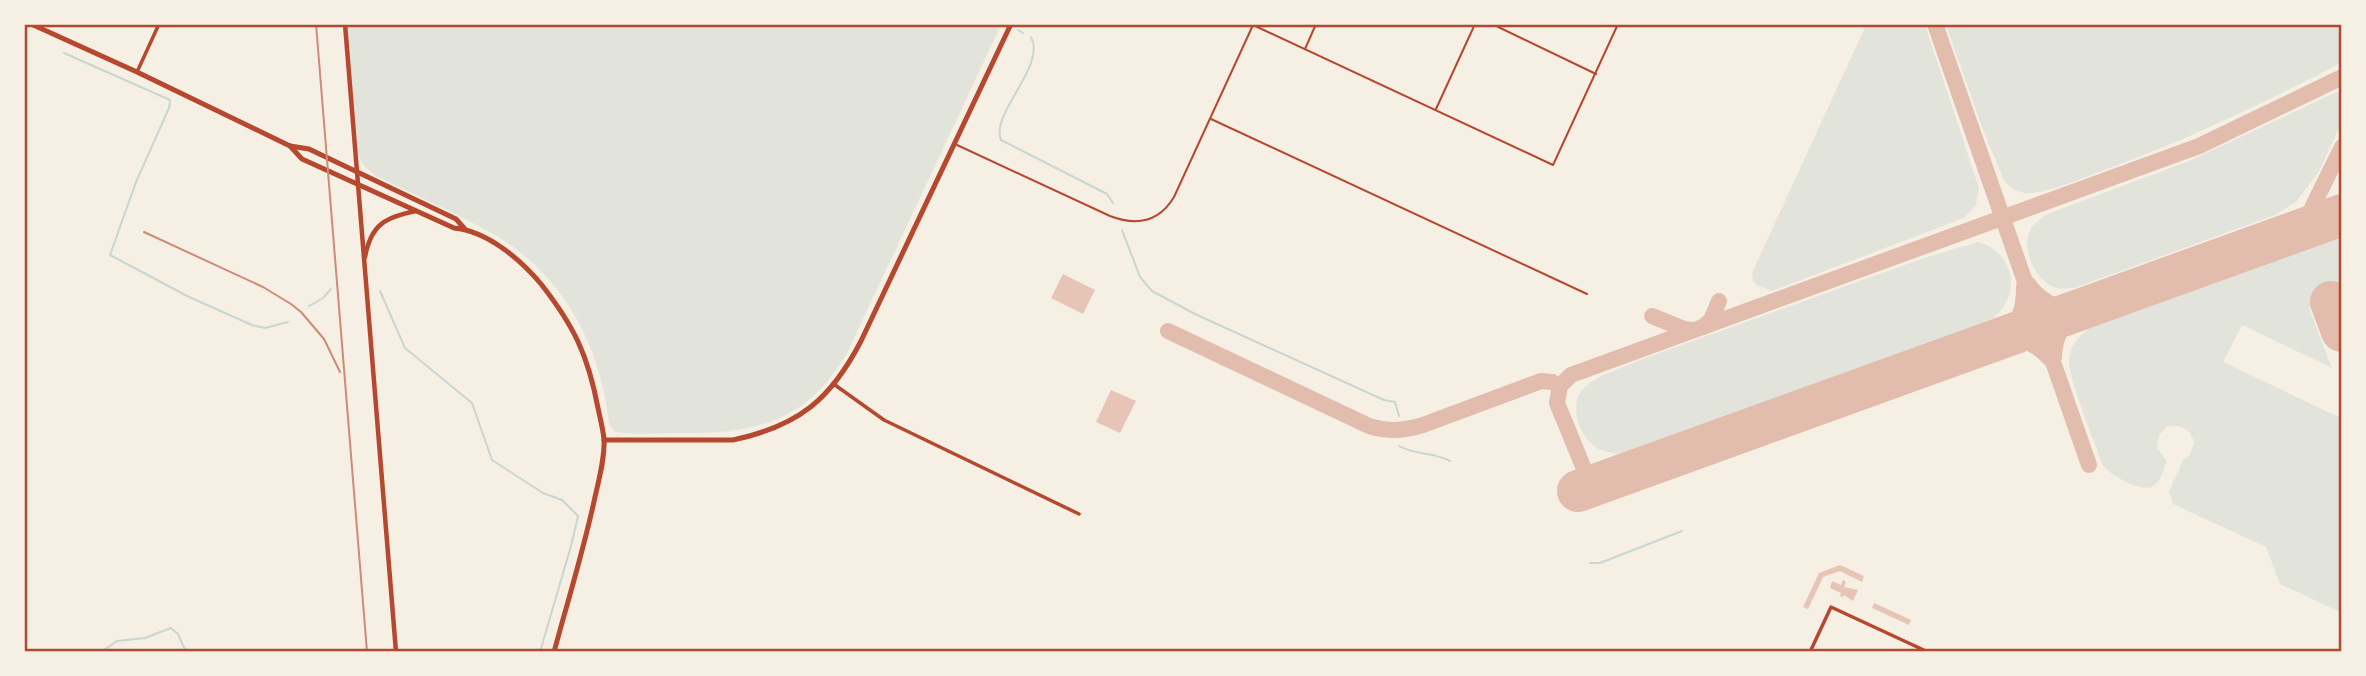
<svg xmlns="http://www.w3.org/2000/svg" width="2366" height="676" viewBox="0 0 2366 676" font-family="'PT Serif',serif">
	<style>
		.green { fill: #e2e4dc }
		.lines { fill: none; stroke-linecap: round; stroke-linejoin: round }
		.stream { stroke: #c9d6d2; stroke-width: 2 }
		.taxiway { stroke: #e2bdae; stroke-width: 16 }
		.runway { stroke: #e2bdae; stroke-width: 42 }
		.building { fill: #e6c5b7 }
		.service { stroke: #b5482f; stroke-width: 2 }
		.minor { stroke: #b5482f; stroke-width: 3.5 }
		.tertiary { stroke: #b5482f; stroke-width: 4.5 }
		.secondary { stroke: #b5482f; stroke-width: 5 }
		.rail { stroke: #cf8b77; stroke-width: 2 }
		.neatline { fill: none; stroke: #b5482f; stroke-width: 2.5 }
	</style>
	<rect width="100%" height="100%" fill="#f6efe4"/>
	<g class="green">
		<path d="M346 25H1001L848 351C807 425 751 434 673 433 655 433 632 436 614 431L609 424C601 346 564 276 495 235 457 213 415 195 376 176L363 165 357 151Z"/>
		<path d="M1866 25H1925L1979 188 1976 205 1964 218 1772 291 1757 285 1753 281 1752 273Z"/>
		<path d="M1946 25H2341V63C2265 102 2188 140 2107 169 2085 177 2054 191 2031 193 2020 194 2010 189 2004 180L1983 130Z"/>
		<path d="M2341 90V124L2319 171 2296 202 2275 215 2074 288C2069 288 2062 289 2057 288 2035 283 2019 246 2032 227 2035 223 2041 219 2045 215L2189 161Z"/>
		<path d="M2341 237V297L2309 308 2332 368 2242 325 2223 362 2341 418 2340 612 2280 584 2266 547 2173 504 2169 492 2183 460 2189 456 2194 443C2191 429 2182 425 2168 426L2159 435 2157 448 2167 461C2164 468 2161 480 2155 485 2143 495 2109 475 2102 464 2095 442 2068 379 2069 360 2070 346 2078 337 2088 329Z"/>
		<path d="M1978 242C2015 252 2022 296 1992 319L1620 454C1613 453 1605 452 1599 449 1579 439 1567 403 1585 387 1599 374 1623 368 1640 360L1924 258Z"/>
	</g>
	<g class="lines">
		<g class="stream">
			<path d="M1018 30 1023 33"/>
			<path d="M1031 37C1047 66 990 113 1001 140L1107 194 1113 203"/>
			<path d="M64 53 170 100 169 108 136 182 110 255 189 297 252 325 265 328 288 322"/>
			<path d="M1122 230 1140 277 1152 291 1195 314 1384 400 1395 402 1399 416"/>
			<path d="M380 291 405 348 472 403 492 460 543 493 562 500 578 516 571 546 540 652"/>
			<path d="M309 306 323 298 331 289"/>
			<path d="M1399 446C1414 455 1433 452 1450 461"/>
			<path d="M1590 563H1600L1682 531"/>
			<path d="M101 652 117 641 145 638 171 628 178 634 186 652"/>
		</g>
		<g class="taxiway">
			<path d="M1935 24 2089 465"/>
			<path d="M2281 237 2296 228 2307 218 2342 147"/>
			<path d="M2028 284C2044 306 2064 312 2090 306"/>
			<path d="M1652 316 1684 329 1693 330"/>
			<path d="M1703 327 1711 320 1719 301"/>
			<path d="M1168 331 1369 426C1389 432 1403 431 1423 425L1541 381 1552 382 1560 386"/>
			<path d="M1996 341C2017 336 2036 342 2050 359"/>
			<path d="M1983 344C2013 331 2025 320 2024 286"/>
			<path d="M2054 357C2054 335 2065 319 2085 309"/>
			<path d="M1591 486 1557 403 1560 386 1571 375 2199 146 2342 77"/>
		</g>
		<g class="runway">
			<path d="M2331 302 2342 331"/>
			<path d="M1578 491 2342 215"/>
		</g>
	</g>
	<g class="building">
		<path d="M1063 274 1095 290 1083 314 1051 298Z"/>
		<path d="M1111 390 1136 401 1120 433 1096 422Z"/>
		<path d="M1840 565 1864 576 1862 582 1840 571 1823 577 1808 609 1803 607 1819 573Z"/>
		<path d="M1843 580 1846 582 1844 587 1858 590 1853 601 1844 595 1843 597 1840 596 1841 593 1830 588 1832 581 1841 585Z"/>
		<path d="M1874 603 1911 620 1909 625 1872 608Z"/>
	</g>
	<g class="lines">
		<g class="service">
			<path d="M1492 24 1596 74"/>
			<path d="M1253 25 1553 165 1618 24"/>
			<path d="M1305 49 1316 24"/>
			<path d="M1436 109 1475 24"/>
			<path d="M1211 119 1587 294"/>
			<path d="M957 145 1110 216C1136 226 1159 222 1174 197L1253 25"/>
		</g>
		<g class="minor">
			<path d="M137 72 159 24"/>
			<path d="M835 385 884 420 1079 514"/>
			<path d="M1810 652 1831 607 1928 652"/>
		</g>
		<g class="tertiary">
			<path d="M345 24 396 652"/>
			<path d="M365 257C371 224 386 217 416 211"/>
		</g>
		<g class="secondary">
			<path d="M31 24 137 72 290 146 309 149 456 219 464 228"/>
			<path d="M290 146 302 159 454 228C487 231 520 259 541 284 574 326 588 355 598 408 600 418 603 429 604 439 605 458 599 479 595 497 584 549 568 600 554 652"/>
			<path d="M604 440H733C799 426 831 399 861 341L1011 24"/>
		</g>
		<g class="rail">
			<path d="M316 24 367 652"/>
			<path d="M144 232 263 287 291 304 301 312 324 339 340 372"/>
		</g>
	</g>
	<rect width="2366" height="676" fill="none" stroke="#f6efe4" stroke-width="52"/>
	<rect x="26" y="26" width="2314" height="624" class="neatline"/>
</svg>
